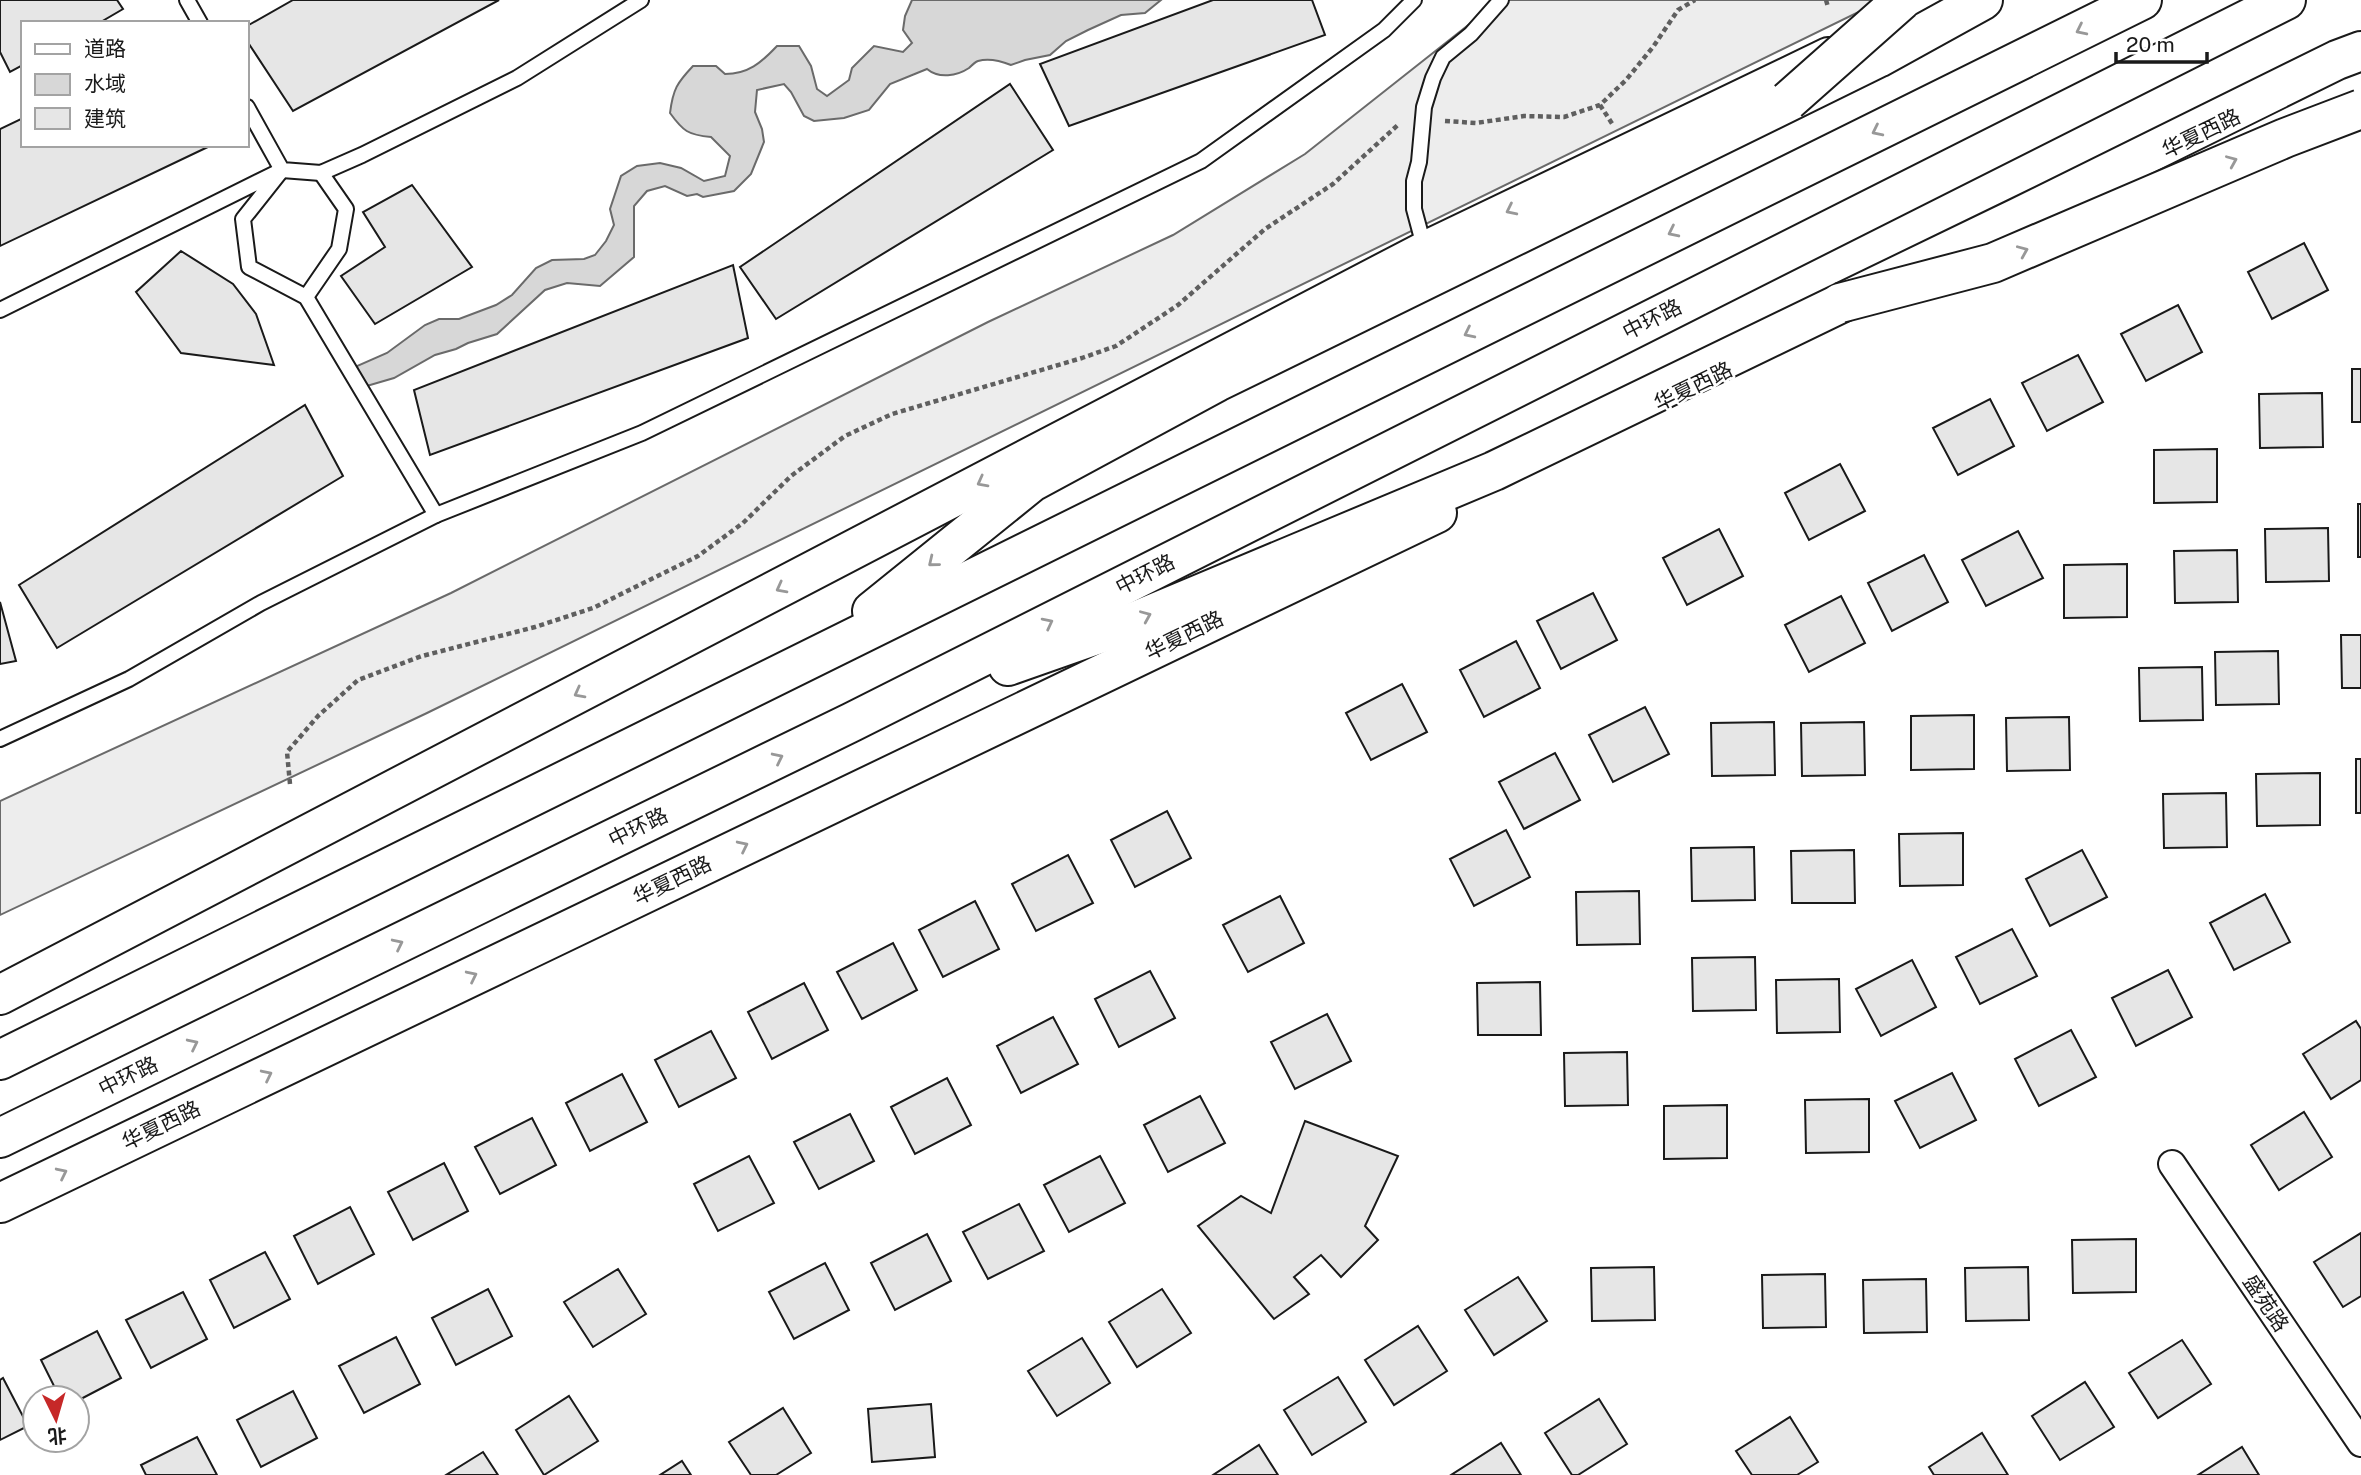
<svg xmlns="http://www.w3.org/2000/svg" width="2361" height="1475" viewBox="0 0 2361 1475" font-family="'Public Sans','Noto Sans SC',sans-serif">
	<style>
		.built { fill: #ededed; stroke: #6a6a6a; stroke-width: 2 }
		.water { fill: #d7d7d7; stroke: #6a6a6a; stroke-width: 2 }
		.building { fill: #e6e6e6; stroke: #1a1a1a; stroke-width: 2 }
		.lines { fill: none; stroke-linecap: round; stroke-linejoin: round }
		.lane-casing { stroke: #1a1a1a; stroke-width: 18 }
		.street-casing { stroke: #1a1a1a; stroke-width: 30 }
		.primary-casing { stroke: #1a1a1a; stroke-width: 42 }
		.highway-casing { stroke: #1a1a1a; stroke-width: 42 }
		.path { stroke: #5f5f5f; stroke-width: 4.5; stroke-dasharray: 5 3.5; stroke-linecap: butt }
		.lane { stroke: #fff; stroke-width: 14 }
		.street { stroke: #fff; stroke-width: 26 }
		.primary { stroke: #fff; stroke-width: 38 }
		.highway { stroke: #fff; stroke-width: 38 }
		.highway-bridge-casing { stroke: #1a1a1a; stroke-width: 42; stroke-linecap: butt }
		.highway-bridge { stroke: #fff; stroke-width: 38 }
		.oneway { stroke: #989898 }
		.labels { text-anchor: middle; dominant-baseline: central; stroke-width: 5; stroke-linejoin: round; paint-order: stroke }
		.street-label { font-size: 21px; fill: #1a1a1a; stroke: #fff }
	</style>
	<rect width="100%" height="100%" fill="#fff"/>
	<path class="built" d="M1500 0H1883L427 713 0 915V801L451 593 988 322 1173 235 1305 154Z"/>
	<path class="water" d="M912 0H1161L1145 13 1121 15 1088 30 1066 41 1050 55 1025 60 1011 65C1001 61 988 58 978 61 975 62 971 66 969 68 957 76 939 79 927 69L890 84 869 110 844 118 814 121 804 116 791 92 784 84 757 90 755 112 762 129 764 142 751 174 734 191 703 197 697 194 687 196 665 186 647 191 634 206V257L600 286 567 283 545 290 497 334 468 343 456 349 435 355 394 378 360 388 357 366 387 353 425 325 439 319H459L496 305 512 295 536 268 552 260 584 259 595 255 606 241 614 225 610 209 621 176 637 166 660 163 681 168 704 181 725 176 730 156 711 137C688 135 683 131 670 113 673 89 677 83 693 66H716L725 74C748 74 761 63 777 46H799L811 66 817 89 827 96 849 80 852 68 874 46 903 52 912 43 903 30 905 16Z"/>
	<g class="building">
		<path d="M0 0H117L123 9 99 23H23V65L10 72 0 52Z"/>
		<path d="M293 0H499L293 111 247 41V26Z"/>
		<path d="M1213 0H1312L1325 35 1069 126 1040 64Z"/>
		<path d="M1010 84 1053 150 776 319 740 267Z"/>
		<path d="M23 118V145H212L0 246V129Z"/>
		<path d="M412 185 472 267 375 324 341 276 385 247 363 212Z"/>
		<path d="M2304 243 2328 290 2272 319 2248 272Z"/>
		<path d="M181 251 233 284 256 314 274 365 181 353 136 292Z"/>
		<path d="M733 265 748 338 430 455 414 390Z"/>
		<path d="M2178 305 2202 352 2146 381 2121 334Z"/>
		<path d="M2078 355 2103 402 2047 431 2022 383Z"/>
		<rect x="2352" y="369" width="9" height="53"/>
		<path d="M2322 393 2323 447 2260 448 2259 394Z"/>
		<path d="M1990 399 2014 446 1958 475 1933 428Z"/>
		<path d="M305 405 343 476 57 648 19 585Z"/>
		<path d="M2217 449V502L2154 503V450Z"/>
		<path d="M1840 464 1865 511 1809 540 1785 493Z"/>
		<rect x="2358" y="504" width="3" height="53"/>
		<path d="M2328 528 2329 581 2266 582 2265 529Z"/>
		<path d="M1719 529 1743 576 1687 605 1663 558Z"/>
		<path d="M2018 531 2043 578 1986 606 1962 560Z"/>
		<path d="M2237 550 2238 602 2175 603 2174 551Z"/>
		<path d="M1924 555 1948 602 1892 631 1868 583Z"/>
		<path d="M2127 564V617L2064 618V565Z"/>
		<path d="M1593 593 1617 640 1561 669 1537 621Z"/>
		<path d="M1841 596 1865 643 1809 672 1785 625Z"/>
		<path d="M0 602 16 661 0 664Z"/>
		<path d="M2341 635H2361V688H2342Z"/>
		<path d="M1516 641 1540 688 1484 717 1460 670Z"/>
		<path d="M2278 651 2279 704 2216 705 2215 652Z"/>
		<path d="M2202 667 2203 720 2140 721 2139 668Z"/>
		<path d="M1402 684 1427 732 1371 760 1346 713Z"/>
		<path d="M1645 707 1669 754 1613 782 1589 735Z"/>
		<path d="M1974 715V769L1911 770V716Z"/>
		<path d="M2069 717 2070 770 2007 771 2006 718Z"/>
		<path d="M1774 722 1775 775 1712 776 1711 723Z"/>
		<path d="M1864 722 1865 775 1802 776 1801 723Z"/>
		<path d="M1555 753 1580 800 1524 829 1499 782Z"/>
		<rect x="2356" y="759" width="5" height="54"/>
		<path d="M2320 773V825L2257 826 2256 774Z"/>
		<path d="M2226 793 2227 847 2164 848 2163 794Z"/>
		<path d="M1167 811 1191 858 1135 887 1111 840Z"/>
		<path d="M1506 830 1530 877 1474 906 1450 859Z"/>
		<path d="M1963 833V885L1900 886 1899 834Z"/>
		<path d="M1754 847 1755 900 1692 901 1691 848Z"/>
		<path d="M1854 850 1855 903H1792L1791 851Z"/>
		<path d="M2082 850 2107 897 2050 926 2026 879Z"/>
		<path d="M1068 855 1093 903 1036 931 1012 884Z"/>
		<path d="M1639 891 1640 944 1577 945 1576 892Z"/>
		<path d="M2265 894 2290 942 2234 970 2210 923Z"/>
		<path d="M1280 896 1304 943 1248 972 1223 925Z"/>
		<path d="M975 901 999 949 943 977 919 930Z"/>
		<path d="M2012 929 2037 976 1980 1004 1956 957Z"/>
		<path d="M893 943 917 990 862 1019 837 972Z"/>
		<path d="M1755 957 1756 1010 1693 1011 1692 958Z"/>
		<path d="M1912 960 1936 1007 1881 1036 1856 989Z"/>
		<path d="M2168 970 2192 1017 2136 1046 2112 998Z"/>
		<path d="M1150 971 1175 1018 1119 1047 1095 999Z"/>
		<path d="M1839 979 1840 1032 1777 1033 1776 980Z"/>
		<path d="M1540 982 1541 1035H1478L1477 983Z"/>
		<path d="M804 983 828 1030 772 1059 748 1012Z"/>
		<path d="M1327 1014 1351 1061 1295 1089 1271 1042Z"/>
		<path d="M1053 1017 1078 1064 1021 1093 997 1046Z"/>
		<path d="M2356 1021 2361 1029V1080L2331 1099 2303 1054Z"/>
		<path d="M2071 1030 2096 1077 2039 1106 2015 1059Z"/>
		<path d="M711 1031 736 1078 679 1107 655 1060Z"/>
		<path d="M1627 1052 1628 1105 1565 1106 1564 1053Z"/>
		<path d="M1952 1073 1976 1120 1920 1148 1895 1101Z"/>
		<path d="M622 1074 647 1122 590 1151 566 1103Z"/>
		<path d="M947 1078 971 1125 915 1154 891 1107Z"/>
		<path d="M1200 1096 1225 1143 1168 1172 1144 1125Z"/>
		<path d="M1869 1099V1152L1806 1153 1805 1100Z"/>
		<path d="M1727 1105V1158L1664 1159V1106Z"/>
		<path d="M2304 1112 2332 1157 2279 1190 2251 1145Z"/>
		<path d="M850 1114 874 1161 819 1189 794 1142Z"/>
		<path d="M532 1118 556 1165 500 1194 475 1147Z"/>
		<path d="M1305 1121 1398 1156 1365 1226 1378 1240 1341 1277 1321 1255 1294 1277 1309 1294 1274 1319 1198 1226 1241 1196 1271 1213Z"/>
		<path d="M749 1156 774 1203 718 1231 694 1184Z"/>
		<path d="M1100 1156 1125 1203 1069 1232 1044 1185Z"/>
		<path d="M444 1163 468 1211 413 1240 388 1192Z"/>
		<path d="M1019 1204 1044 1251 988 1279 963 1232Z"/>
		<path d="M350 1207 374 1254 318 1284 294 1236Z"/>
		<path d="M2361 1233V1296L2343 1307 2314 1262Z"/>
		<path d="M927 1234 951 1281 895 1310 871 1263Z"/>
		<path d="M2136 1239V1292L2073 1293 2072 1240Z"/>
		<path d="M265 1252 290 1299 234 1328 210 1280Z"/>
		<path d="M825 1263 849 1310 794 1339 769 1292Z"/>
		<path d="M1654 1267 1655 1320 1592 1321 1591 1268Z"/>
		<path d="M2028 1267 2029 1320 1966 1321 1965 1268Z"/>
		<path d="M618 1269 646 1314 593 1347 564 1302Z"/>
		<path d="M1825 1274 1826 1327 1763 1328 1762 1275Z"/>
		<path d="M1518 1277 1547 1321 1494 1355 1465 1310Z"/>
		<path d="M1926 1279 1927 1332 1864 1333 1863 1280Z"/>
		<path d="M488 1289 512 1336 456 1365 432 1318Z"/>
		<path d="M1162 1289 1191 1333 1137 1367 1109 1322Z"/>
		<path d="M183 1292 207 1339 151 1368 126 1320Z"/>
		<path d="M1418 1326 1447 1371 1394 1405 1365 1360Z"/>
		<path d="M97 1331 121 1378 77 1401V1398H60L41 1360Z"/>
		<path d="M396 1337 420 1384 364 1413 339 1366Z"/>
		<path d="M1082 1338 1110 1383 1057 1416 1028 1371Z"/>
		<path d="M2182 1340 2211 1384 2158 1418 2129 1373Z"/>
		<path d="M1338 1377 1366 1422 1312 1455 1284 1410Z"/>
		<path d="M3 1378 28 1426 0 1440V1380Z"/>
		<path d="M2085 1382 2114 1427 2060 1460 2032 1416Z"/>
		<path d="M293 1391 317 1438 261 1467 237 1420Z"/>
		<path d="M569 1396 598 1441 544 1475 516 1430Z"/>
		<path d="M1599 1399 1627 1444 1578 1475H1572L1545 1433Z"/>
		<path d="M931 1404 935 1457 872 1462 868 1409Z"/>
		<path d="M783 1408 811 1453 776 1475H751L729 1442Z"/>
		<path d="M1790 1417 1818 1462 1797 1475H1752L1736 1451Z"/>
		<path d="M1982 1433 2008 1475H1934L1929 1467Z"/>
		<path d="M197 1437 217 1475H146L141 1465Z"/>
		<path d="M1501 1443 1521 1475H1451Z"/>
		<path d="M1259 1445 1278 1475H1213Z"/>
		<path d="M2242 1447 2259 1475H2198Z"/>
		<path d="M483 1452 498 1475H446Z"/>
		<path d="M682 1461 691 1475H660Z"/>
	</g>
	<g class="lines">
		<g class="lane-casing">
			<g id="lane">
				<path d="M187 0 200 23"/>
				<path d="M247 107 282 170 321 173 362 155 517 78 641 0"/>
				<path d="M1425 250 1414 209V181L1419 162 1424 107 1433 78 1443 57 1471 34 1501 0"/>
				<path d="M306 297 339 249 346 209 321 173"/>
				<path d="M0 310 282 170 243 219 249 267 306 297 436 515"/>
				<path d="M0 739 129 679 261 603 436 515 642 433 1201 161 1384 30 1414 0"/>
			</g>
		</g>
		<g class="street-casing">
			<path id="street" d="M2172 1164 2361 1443"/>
		</g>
		<g class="primary-casing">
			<g id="primary">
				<path d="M0 995 1425 251 1829 57"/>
				<path d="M0 1203 1437 513"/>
			</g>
		</g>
		<g class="highway-casing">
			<g id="highway">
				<path d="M872 611 1032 482 1217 382 1878 58 1983 0"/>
				<path d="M1008 666 1133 622 1494 471 2019 217 2337 60 2361 51"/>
				<path d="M0 1060 2142 0"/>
				<path d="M0 1138 852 722 2286 0"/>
			</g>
		</g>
		<g class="path">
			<path d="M1826 0 1828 7"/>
			<path d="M1600 105 1613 125"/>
			<path d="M1445 121 1476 123 1524 116 1564 117 1600 105 1626 80 1653 47 1678 10 1695 0"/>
			<path d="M290 784 287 752 318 716 358 680 422 656 535 627 593 608 698 556 743 523 791 476 845 436 892 414 1082 358 1116 346 1178 305 1265 229 1333 184 1399 124"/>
		</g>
		<use href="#lane" class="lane"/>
		<use href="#street" class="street"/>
		<use href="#primary" class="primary"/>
		<use href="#highway" class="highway"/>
		<g class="highway-bridge-casing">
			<g id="highway-bridge">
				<path d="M1788 101 1902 0"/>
				<path d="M1840 303 1993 263 2285 138 2361 109"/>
			</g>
		</g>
		<use href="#highway-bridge" class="highway-bridge"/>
	</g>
	<defs><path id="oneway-chevron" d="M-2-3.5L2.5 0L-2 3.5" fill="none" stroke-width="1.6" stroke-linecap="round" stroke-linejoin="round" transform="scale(1.75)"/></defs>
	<g class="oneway">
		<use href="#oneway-chevron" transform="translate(2081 30) rotate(154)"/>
		<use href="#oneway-chevron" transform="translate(1877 131) rotate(154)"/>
		<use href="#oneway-chevron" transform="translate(2232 161) rotate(-23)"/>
		<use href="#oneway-chevron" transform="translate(1511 210) rotate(154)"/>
		<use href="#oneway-chevron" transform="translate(1673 232) rotate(154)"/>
		<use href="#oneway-chevron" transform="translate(2023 251) rotate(-23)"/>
		<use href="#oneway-chevron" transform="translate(1469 333) rotate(154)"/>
		<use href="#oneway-chevron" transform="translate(982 482) rotate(152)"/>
		<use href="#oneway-chevron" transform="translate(933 562) rotate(141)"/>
		<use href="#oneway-chevron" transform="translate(781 588) rotate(152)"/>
		<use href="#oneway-chevron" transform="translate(1146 616) rotate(-23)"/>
		<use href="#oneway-chevron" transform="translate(1048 623) rotate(-27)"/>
		<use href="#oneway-chevron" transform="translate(579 693) rotate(152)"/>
		<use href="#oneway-chevron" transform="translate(778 758) rotate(-26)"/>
		<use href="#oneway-chevron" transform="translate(743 846) rotate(-26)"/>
		<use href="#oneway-chevron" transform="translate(398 944) rotate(-26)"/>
		<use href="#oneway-chevron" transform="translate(472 976) rotate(-26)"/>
		<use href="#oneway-chevron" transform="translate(193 1044) rotate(-26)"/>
		<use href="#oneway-chevron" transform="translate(267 1075) rotate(-26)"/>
		<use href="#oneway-chevron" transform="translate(62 1173) rotate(-26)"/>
	</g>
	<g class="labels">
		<g class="street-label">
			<text transform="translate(2201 133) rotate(-26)">华夏西路</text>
			<text transform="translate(1652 319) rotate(-27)">中环路</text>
			<text transform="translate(1693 386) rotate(-26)">华夏西路</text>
			<text transform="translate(1145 574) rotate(-27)">中环路</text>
			<text transform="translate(1184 635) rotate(-26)">华夏西路</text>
			<text transform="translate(638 827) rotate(-26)">中环路</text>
			<text transform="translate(672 880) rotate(-26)">华夏西路</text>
			<text transform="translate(128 1076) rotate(-26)">中环路</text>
			<text transform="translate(161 1125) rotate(-26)">华夏西路</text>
			<text transform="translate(2266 1303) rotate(56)">盛苑路</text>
		</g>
	</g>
	<rect x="21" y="21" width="228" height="126" fill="#ffffff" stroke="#a3a3a3" stroke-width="2"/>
	<rect x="35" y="44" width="35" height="10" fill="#ffffff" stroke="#a3a3a3" stroke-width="2"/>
	<text x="84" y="56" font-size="21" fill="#1a1a1a">道路</text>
	<rect x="35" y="74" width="35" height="21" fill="#d7d7d7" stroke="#a3a3a3" stroke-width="2"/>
	<text x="84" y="91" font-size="21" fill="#1a1a1a">水域</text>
	<rect x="35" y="108" width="35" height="21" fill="#e6e6e6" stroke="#a3a3a3" stroke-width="2"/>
	<text x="84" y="126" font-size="21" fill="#1a1a1a">建筑</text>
	<g transform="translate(56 1419) rotate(175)"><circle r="33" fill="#ffffff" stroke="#a3a3a3" stroke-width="2"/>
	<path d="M0-5L12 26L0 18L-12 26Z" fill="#c62828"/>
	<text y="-10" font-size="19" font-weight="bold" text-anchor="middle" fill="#1a1a1a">北</text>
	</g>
	<path d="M2116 52v10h91v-10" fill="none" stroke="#1a1a1a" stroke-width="3.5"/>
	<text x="2126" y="52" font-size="21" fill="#1a1a1a" stroke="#ffffff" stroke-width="5" paint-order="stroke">20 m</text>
</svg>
